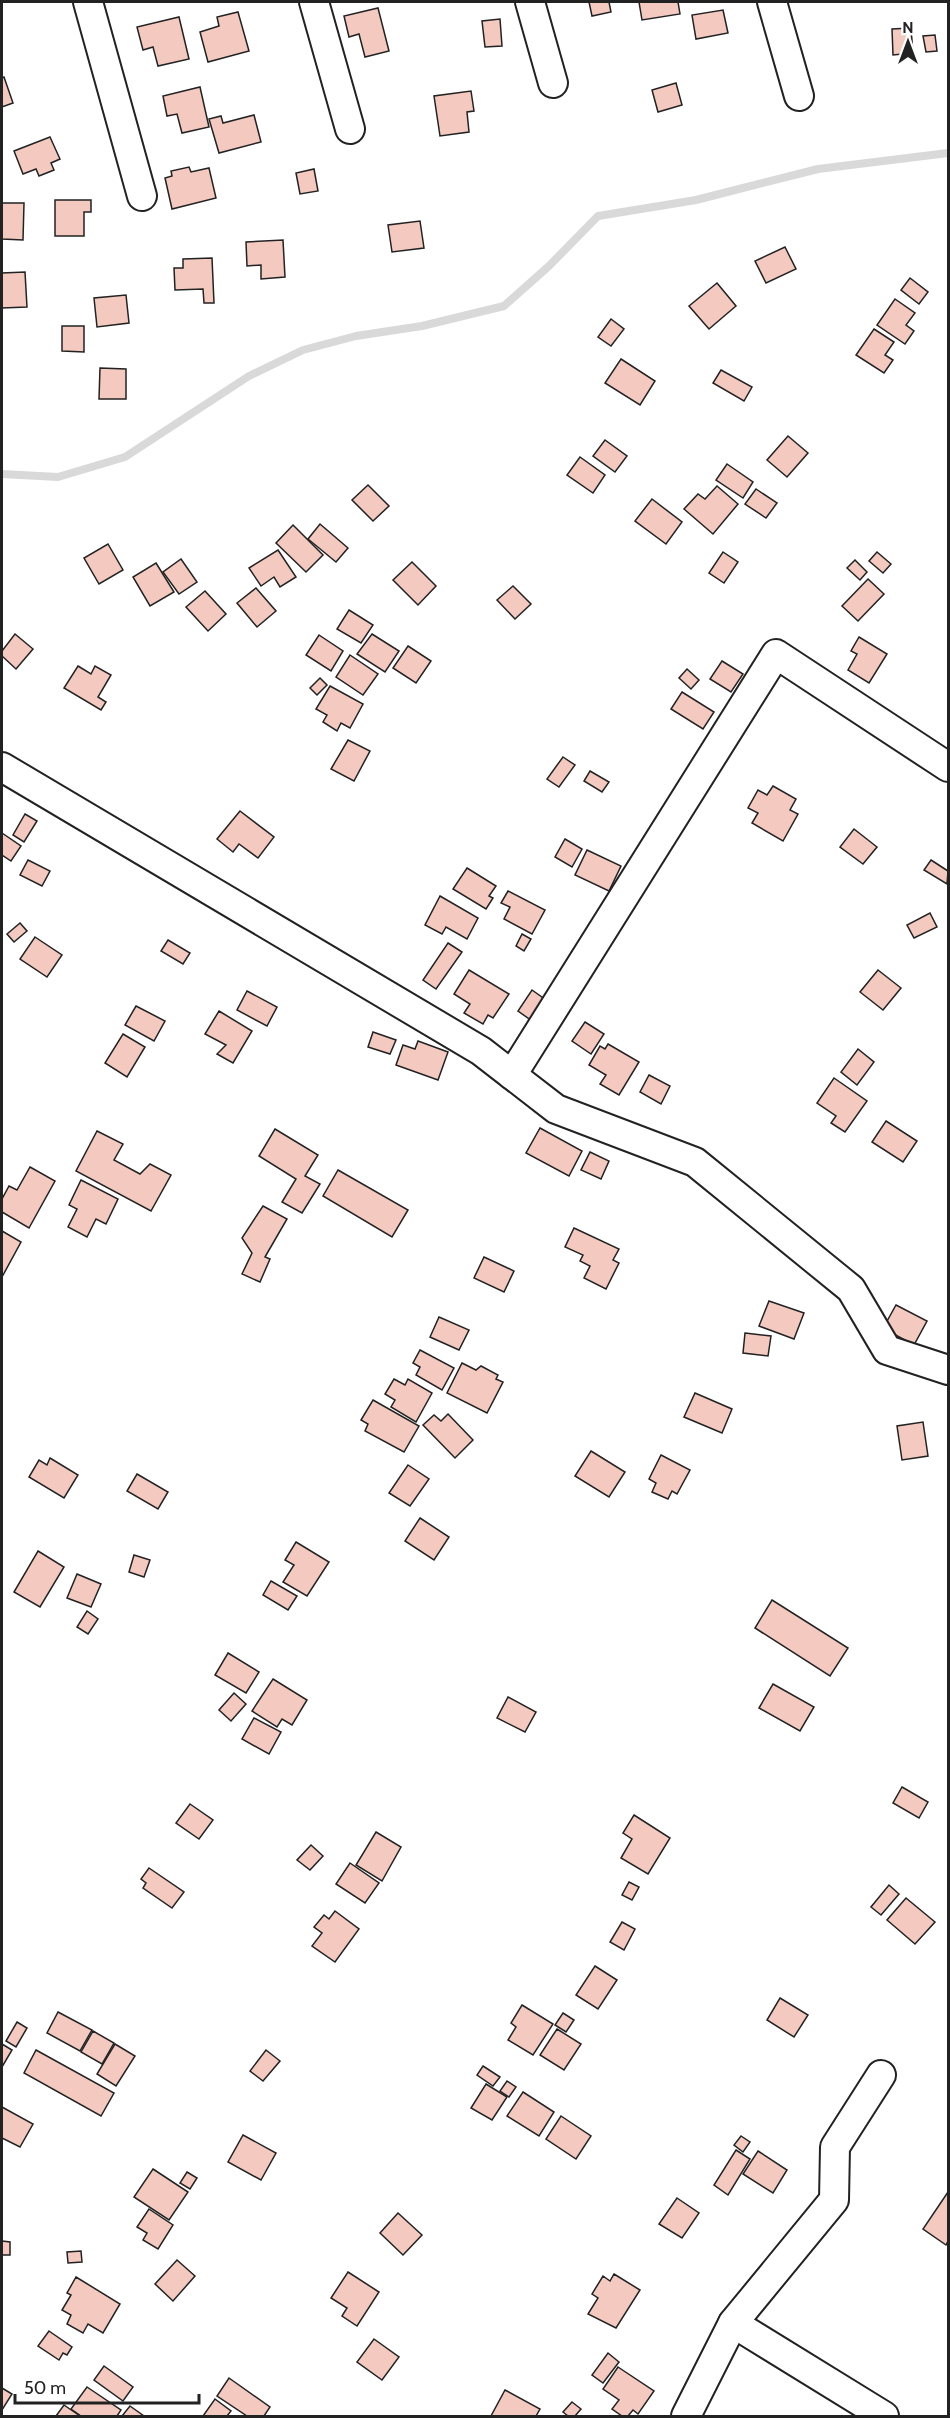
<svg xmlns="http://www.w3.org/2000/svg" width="950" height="2418" viewBox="0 0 950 2418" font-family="Cabin,sans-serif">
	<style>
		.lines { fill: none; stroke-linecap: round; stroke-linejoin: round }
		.stream { stroke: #d9d9d9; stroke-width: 8 }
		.building { fill: #f3c9c0; stroke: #222; stroke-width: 1.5 }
		.minor-casing { stroke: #222; stroke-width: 32 }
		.minor { stroke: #fff; stroke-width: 28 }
	</style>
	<rect width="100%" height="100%" fill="#fff"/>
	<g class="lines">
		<path class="stream" d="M2 474 58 477 125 457 249 376 303 350 356 336 422 326 504 306 549 266 598 216 696 200 818 169 948 153"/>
	</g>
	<g class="building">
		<path d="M589 2H609L611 12 592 16Z"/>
		<path d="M639 2H678L680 14 642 20Z"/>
		<path d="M378 8 389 51 365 57 359 34 349 37 344 16Z"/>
		<path d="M723 10 728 33 696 39 692 15Z"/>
		<path d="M238 12 249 51 208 62 200 32 219 26 217 17Z"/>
		<path d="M179 17 189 59 158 66 153 47 143 50 137 27Z"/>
		<path d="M500 19 502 46 485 47 482 21Z"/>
		<path d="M911 28 913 53 893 55 892 29Z"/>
		<path d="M935 35 937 51 926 52 923 36Z"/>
		<path d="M4 77 13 103 2 107V78Z"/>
		<path d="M676 83 682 105 658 112 652 90Z"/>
		<path d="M200 87 209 127 182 133 177 114 167 116 163 96Z"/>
		<path d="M471 91 474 111 467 112 469 132 440 136 434 96Z"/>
		<path d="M254 115 261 142 219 153 209 119 221 116 223 123Z"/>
		<path d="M50 137 60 159 51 163 54 170 39 176 36 169 23 174 14 151Z"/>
		<path d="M189 167 191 172 209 168 216 198 172 209 165 178 172 176 171 171Z"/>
		<path d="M314 169 318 191 300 194 296 173Z"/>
		<path d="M55 200H91V212H84V236H55Z"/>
		<path d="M2 203H24L23 240 2 239Z"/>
		<path d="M420 221 424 248 392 252 388 225Z"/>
		<path d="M283 240 285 277 261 279V265L247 266 246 242Z"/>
		<path d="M785 247 796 269 766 283 755 261Z"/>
		<path d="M212 258 214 303H204L203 289 175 290 174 268H183V259Z"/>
		<path d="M25 272 27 307 2 308V273Z"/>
		<path d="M910 278 928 292 919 304 901 290Z"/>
		<path d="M717 283 736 306 709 329 689 306Z"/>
		<path d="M126 295 129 323 97 327 94 298Z"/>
		<path d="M895 299 915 313 906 325 914 331 905 344 877 325Z"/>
		<path d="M611 319 624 329 611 346 598 337Z"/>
		<path d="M62 326H84V352L62 351Z"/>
		<path d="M874 329 894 342 885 355 893 360 884 373 856 355Z"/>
		<path d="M621 359 655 381 640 405 605 383Z"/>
		<path d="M100 368 126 369V399H99Z"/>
		<path d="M721 370 752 387 744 401 713 383Z"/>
		<path d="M788 436 808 453 787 477 767 460Z"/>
		<path d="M605 440 627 456 615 472 593 456Z"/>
		<path d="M580 457 605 475 593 493 567 475Z"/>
		<path d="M727 464 753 482 743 498 716 480Z"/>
		<path d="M368 485 389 506 373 521 352 500Z"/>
		<path d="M717 486 738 504 713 534 684 509 698 494 705 499Z"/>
		<path d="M756 489 777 503 766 518 745 504Z"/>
		<path d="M652 499 682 522 666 544 635 521Z"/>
		<path d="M320 524 348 548 336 562 308 539Z"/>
		<path d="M293 525 323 555 306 572 276 543Z"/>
		<path d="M108 544 123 570 99 584 84 558Z"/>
		<path d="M278 550 296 577 280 587 274 577 261 586 249 568Z"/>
		<path d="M723 552 738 562 724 583 709 573Z"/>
		<path d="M877 552 891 564 883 573 869 561Z"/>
		<path d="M181 559 197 582 179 594 163 572Z"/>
		<path d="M855 560 867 572 860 580 847 568Z"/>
		<path d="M412 562 436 586 418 605 393 580Z"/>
		<path d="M156 563 174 592 150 606 133 577Z"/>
		<path d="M868 579 884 594 858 621 842 606Z"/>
		<path d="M513 586 531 604 515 619 497 600Z"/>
		<path d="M256 588 276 611 257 627 237 603Z"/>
		<path d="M205 591 226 614 208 631 186 607Z"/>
		<path d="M349 610 373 625 361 643 337 629Z"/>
		<path d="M15 634 33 649 16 669 2 656V651Z"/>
		<path d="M372 634 399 651 385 672 357 654Z"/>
		<path d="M319 635 343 651 331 671 306 655Z"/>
		<path d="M859 637 887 654 869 683 848 670 857 654 851 651Z"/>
		<path d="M408 646 431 661 416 683 393 668Z"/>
		<path d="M350 655 378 674 363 695 336 677Z"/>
		<path d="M722 661 743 674 731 692 710 679Z"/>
		<path d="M78 666 91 674 95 666 111 675 98 697 106 702 101 710 64 688Z"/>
		<path d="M687 669 699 680 691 689 679 678Z"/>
		<path d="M320 678 327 685 317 695 310 688Z"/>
		<path d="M330 686 363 704 350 728 341 723 337 731 323 722 327 715 316 709Z"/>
		<path d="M682 692 714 712 703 729 671 709Z"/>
		<path d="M348 740 370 751 354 781 331 769Z"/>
		<path d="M563 757 575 765 559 787 547 779Z"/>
		<path d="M590 771 609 782 602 792 584 781Z"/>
		<path d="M773 786 796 799 790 810 798 814 783 841 752 823 758 813 748 808 758 790 767 795Z"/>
		<path d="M240 811 274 837 258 858 239 844 233 852 217 839Z"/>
		<path d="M25 814 37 821 24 842 13 835Z"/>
		<path d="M854 829 877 847 863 864 840 847Z"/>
		<path d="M2 833 21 846 11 861 2 855Z"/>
		<path d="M565 839 582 849 572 867 555 857Z"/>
		<path d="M587 850 621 866 609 891 575 875Z"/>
		<path d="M28 860 50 871 42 886 20 875Z"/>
		<path d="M931 860 948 871 947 884 924 870Z"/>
		<path d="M467 868 496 886 489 896 493 898 486 909 453 889Z"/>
		<path d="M508 891 545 910 532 934 504 919 510 907 501 903Z"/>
		<path d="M440 896 478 918 467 939 446 927 442 934 425 925Z"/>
		<path d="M930 913 937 927 914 938 907 925Z"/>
		<path d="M20 923 27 931 14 942 7 934Z"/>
		<path d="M522 934 531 939 524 951 516 946Z"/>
		<path d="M35 937 62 955 47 977 20 959Z"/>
		<path d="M168 940 190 953 183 964 161 951Z"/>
		<path d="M448 943 462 952 436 989 423 980Z"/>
		<path d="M469 970 509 994 493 1018 488 1015 483 1024 464 1013 470 1004 454 994Z"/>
		<path d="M878 970 901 988 883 1010 860 992Z"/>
		<path d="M532 990 546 1000 532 1021 518 1011Z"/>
		<path d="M247 991 277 1007 267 1026 237 1010Z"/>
		<path d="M136 1006 165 1021 154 1041 125 1025Z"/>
		<path d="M219 1011 252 1031 233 1063 217 1054 226 1045 205 1034Z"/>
		<path d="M585 1022 604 1034 591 1054 572 1041Z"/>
		<path d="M373 1032 396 1040 390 1054 368 1047Z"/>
		<path d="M123 1034 145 1047 127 1077 105 1063Z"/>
		<path d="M418 1041 448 1052 438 1080 396 1065 403 1045 415 1049Z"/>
		<path d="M608 1044 639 1062 619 1095 600 1084 606 1075 589 1065 600 1046 605 1049Z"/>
		<path d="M858 1049 874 1062 857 1085 841 1072Z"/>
		<path d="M649 1075 670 1086 661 1104 640 1092Z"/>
		<path d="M834 1078 867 1101 845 1132 831 1123 836 1116 817 1103Z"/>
		<path d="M886 1121 917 1141 903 1162 872 1142Z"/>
		<path d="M540 1128 582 1151 569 1176 526 1153Z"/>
		<path d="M275 1129 318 1155 305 1176 320 1184 302 1213 282 1202 296 1179 259 1156Z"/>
		<path d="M97 1131 123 1144 114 1160 140 1174 150 1164 171 1175 151 1211 76 1171Z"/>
		<path d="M590 1152 609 1161 601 1179 581 1170Z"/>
		<path d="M30 1167 55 1181 29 1228 2 1212V1199L9 1186 17 1190Z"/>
		<path d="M338 1170 408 1210 392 1237 323 1196Z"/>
		<path d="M81 1180 118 1199 106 1224 96 1219 87 1237 68 1227 77 1209 69 1205Z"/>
		<path d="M263 1206 287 1219 265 1257 270 1259 260 1282 242 1274 252 1253 242 1238Z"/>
		<path d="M574 1228 619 1249 613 1260 619 1263 606 1289 584 1278 590 1266 580 1261 583 1255 565 1247Z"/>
		<path d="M2 1231 21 1242 2 1277Z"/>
		<path d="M484 1257 514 1271 504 1292 474 1278Z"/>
		<path d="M769 1301 804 1313 794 1339 759 1326Z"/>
		<path d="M896 1305 927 1321 914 1345 890 1332 886 1323Z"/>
		<path d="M439 1317 469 1330 459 1350 430 1337Z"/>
		<path d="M745 1333 771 1336 768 1356 743 1353Z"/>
		<path d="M420 1350 454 1368 442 1390 416 1375 420 1367 413 1363Z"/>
		<path d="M462 1363 476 1370 481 1366 498 1375 496 1379 503 1382 487 1413 447 1393Z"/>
		<path d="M394 1379 405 1385 408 1379 432 1393 416 1422 391 1407 395 1400 385 1394Z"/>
		<path d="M695 1393 732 1409 722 1433 684 1417Z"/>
		<path d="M373 1400 419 1426 404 1452 365 1431 368 1424 361 1420Z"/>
		<path d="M448 1414 473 1440 455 1458 423 1425 434 1415 441 1421Z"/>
		<path d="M923 1422 928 1456 902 1460 897 1426Z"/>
		<path d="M591 1451 625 1472 609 1497 575 1476Z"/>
		<path d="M661 1455 690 1470 677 1494 672 1491 668 1499 652 1492 656 1483 649 1479Z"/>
		<path d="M50 1458 78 1475 64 1498 29 1477 39 1460 47 1465Z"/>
		<path d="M408 1465 429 1479 410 1506 389 1493Z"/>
		<path d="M137 1474 168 1492 158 1509 127 1491Z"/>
		<path d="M420 1518 449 1537 434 1560 405 1541Z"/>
		<path d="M296 1542 329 1562 307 1596 283 1582 294 1565 285 1560Z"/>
		<path d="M38 1551 64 1567 40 1607 14 1592Z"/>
		<path d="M134 1555 150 1560 144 1577 129 1572Z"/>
		<path d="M77 1574 101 1584 91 1607 67 1598Z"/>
		<path d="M271 1581 297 1596 288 1610 263 1595Z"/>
		<path d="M772 1600 848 1648 830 1676 755 1628Z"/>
		<path d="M87 1611 98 1619 88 1634 77 1627Z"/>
		<path d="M228 1653 259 1672 246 1693 215 1675Z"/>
		<path d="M273 1679 307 1700 292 1725 282 1719 277 1727 252 1711Z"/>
		<path d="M773 1684 814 1707 800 1731 759 1708Z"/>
		<path d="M234 1693 246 1704 231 1721 219 1710Z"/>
		<path d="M508 1697 536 1712 525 1732 497 1718Z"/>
		<path d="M254 1718 281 1732 269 1754 242 1739Z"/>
		<path d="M902 1787 928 1802 919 1818 893 1803Z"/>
		<path d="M190 1804 213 1820 199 1839 176 1823Z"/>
		<path d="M634 1815 670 1838 648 1874 621 1858 632 1839 623 1833Z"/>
		<path d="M376 1832 401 1847 382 1881 356 1865Z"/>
		<path d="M311 1845 323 1856 310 1870 297 1860Z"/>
		<path d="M350 1863 379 1883 365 1903 336 1884Z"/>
		<path d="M149 1868 184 1892 172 1908 143 1888 146 1883 141 1879Z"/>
		<path d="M629 1882 639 1887 632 1900 622 1895Z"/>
		<path d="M889 1885 899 1894 881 1915 871 1907Z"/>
		<path d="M906 1898 935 1922 915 1944 887 1920Z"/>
		<path d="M335 1911 359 1929 335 1962 312 1946 322 1933 314 1927 324 1915 329 1919Z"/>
		<path d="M622 1922 635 1929 624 1950 610 1942Z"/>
		<path d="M595 1966 617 1980 598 2009 576 1995Z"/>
		<path d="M780 1998 808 2015 794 2037 767 2020Z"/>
		<path d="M522 2005 553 2024 533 2055 508 2040 516 2027 511 2023Z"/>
		<path d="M58 2012 92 2030 80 2051 47 2033Z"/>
		<path d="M563 2013 574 2020 566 2032 555 2025Z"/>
		<path d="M17 2022 27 2028 16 2047 6 2041Z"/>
		<path d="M557 2029 581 2044 564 2070 540 2055Z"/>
		<path d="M93 2031 114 2043 102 2064 81 2052Z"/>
		<path d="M2 2044 12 2050 2 2067Z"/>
		<path d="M115 2044 135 2056 116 2086 97 2074Z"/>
		<path d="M36 2050 114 2093 101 2116 24 2073Z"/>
		<path d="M266 2050 280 2061 263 2081 250 2071Z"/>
		<path d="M483 2066 500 2077 493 2086 477 2075Z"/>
		<path d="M507 2081 516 2087 509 2097 500 2091Z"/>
		<path d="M486 2084 507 2097 492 2120 471 2108Z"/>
		<path d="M523 2092 554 2112 539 2136 507 2116Z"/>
		<path d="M2 2107 33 2124 20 2147 2 2138Z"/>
		<path d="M561 2116 591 2136 576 2159 546 2139Z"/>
		<path d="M243 2135 276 2153 261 2180 228 2162Z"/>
		<path d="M741 2136 750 2142 743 2152 734 2145Z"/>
		<path d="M736 2150 750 2159 728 2195 714 2185Z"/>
		<path d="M758 2151 787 2170 773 2193 743 2174Z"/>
		<path d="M153 2169 188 2192 169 2220 134 2197Z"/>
		<path d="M187 2172 197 2178 190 2189 180 2183Z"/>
		<path d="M948 2192V2241L946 2245 923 2229Z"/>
		<path d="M677 2198 699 2213 682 2238 659 2224Z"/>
		<path d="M149 2209 173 2225 158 2249 143 2240 147 2233 137 2227Z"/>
		<path d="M398 2213 422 2235 403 2255 380 2233Z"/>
		<path d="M2 2241 10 2242V2255H2Z"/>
		<path d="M81 2251 82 2262 68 2263 67 2252Z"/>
		<path d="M177 2260 195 2276 173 2301 155 2284Z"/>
		<path d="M348 2272 379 2292 357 2326 342 2316 347 2308 331 2298Z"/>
		<path d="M614 2274 640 2290 616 2328 588 2314 598 2298 592 2294 603 2276 610 2281Z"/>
		<path d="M76 2277 120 2304 103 2333 88 2324 83 2333 67 2324 71 2315 62 2310 71 2295 67 2293Z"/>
		<path d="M49 2331 72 2347 67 2355 63 2353 59 2360 38 2346Z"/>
		<path d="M374 2339 399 2357 382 2380 357 2362Z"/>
		<path d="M608 2353 619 2362 603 2383 592 2375Z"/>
		<path d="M104 2366 133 2387 123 2401 94 2380Z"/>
		<path d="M618 2367 654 2391 638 2414 633 2410 628 2416H622L612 2409 619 2400 603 2389Z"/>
		<path d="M229 2378 270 2407 264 2416H247L217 2396Z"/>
		<path d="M87 2387 121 2410 117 2416H81L71 2409Z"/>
		<path d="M2 2388 12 2394 2 2410Z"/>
		<path d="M505 2390 540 2409 536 2416H491Z"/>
		<path d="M215 2399 231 2411 227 2416H203Z"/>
		<path d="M572 2402 581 2409 575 2416H568L563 2412Z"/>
		<path d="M64 2405 80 2416H56Z"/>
		<path d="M130 2406 144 2416H122Z"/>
	</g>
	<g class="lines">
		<g class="minor-casing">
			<g id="minor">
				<path d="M88 2 142 196"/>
				<path d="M314 2 350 129"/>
				<path d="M530 2 553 83"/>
				<path d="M772 2 799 96"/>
				<path d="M2 767 481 1051 556 1109 695 1162 851 1289 887 1350 948 1370"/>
				<path d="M512 1075 776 654 948 767"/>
				<path d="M733 2323 884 2416"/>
				<path d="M686 2416 733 2323 834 2200 835 2147 881 2075"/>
			</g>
		</g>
		<use href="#minor" class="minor"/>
	</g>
	<rect width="950" height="2418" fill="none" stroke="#222222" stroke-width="6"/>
	<g transform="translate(908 42)" stroke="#ffffff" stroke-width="4.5" paint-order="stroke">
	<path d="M0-4.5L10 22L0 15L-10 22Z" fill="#222222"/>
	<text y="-9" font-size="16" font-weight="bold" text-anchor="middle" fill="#222222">N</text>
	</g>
	<path d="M15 2394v9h184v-9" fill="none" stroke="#222222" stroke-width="3"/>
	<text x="24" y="2394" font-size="18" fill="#222222" stroke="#ffffff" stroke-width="4.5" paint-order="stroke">50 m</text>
</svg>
